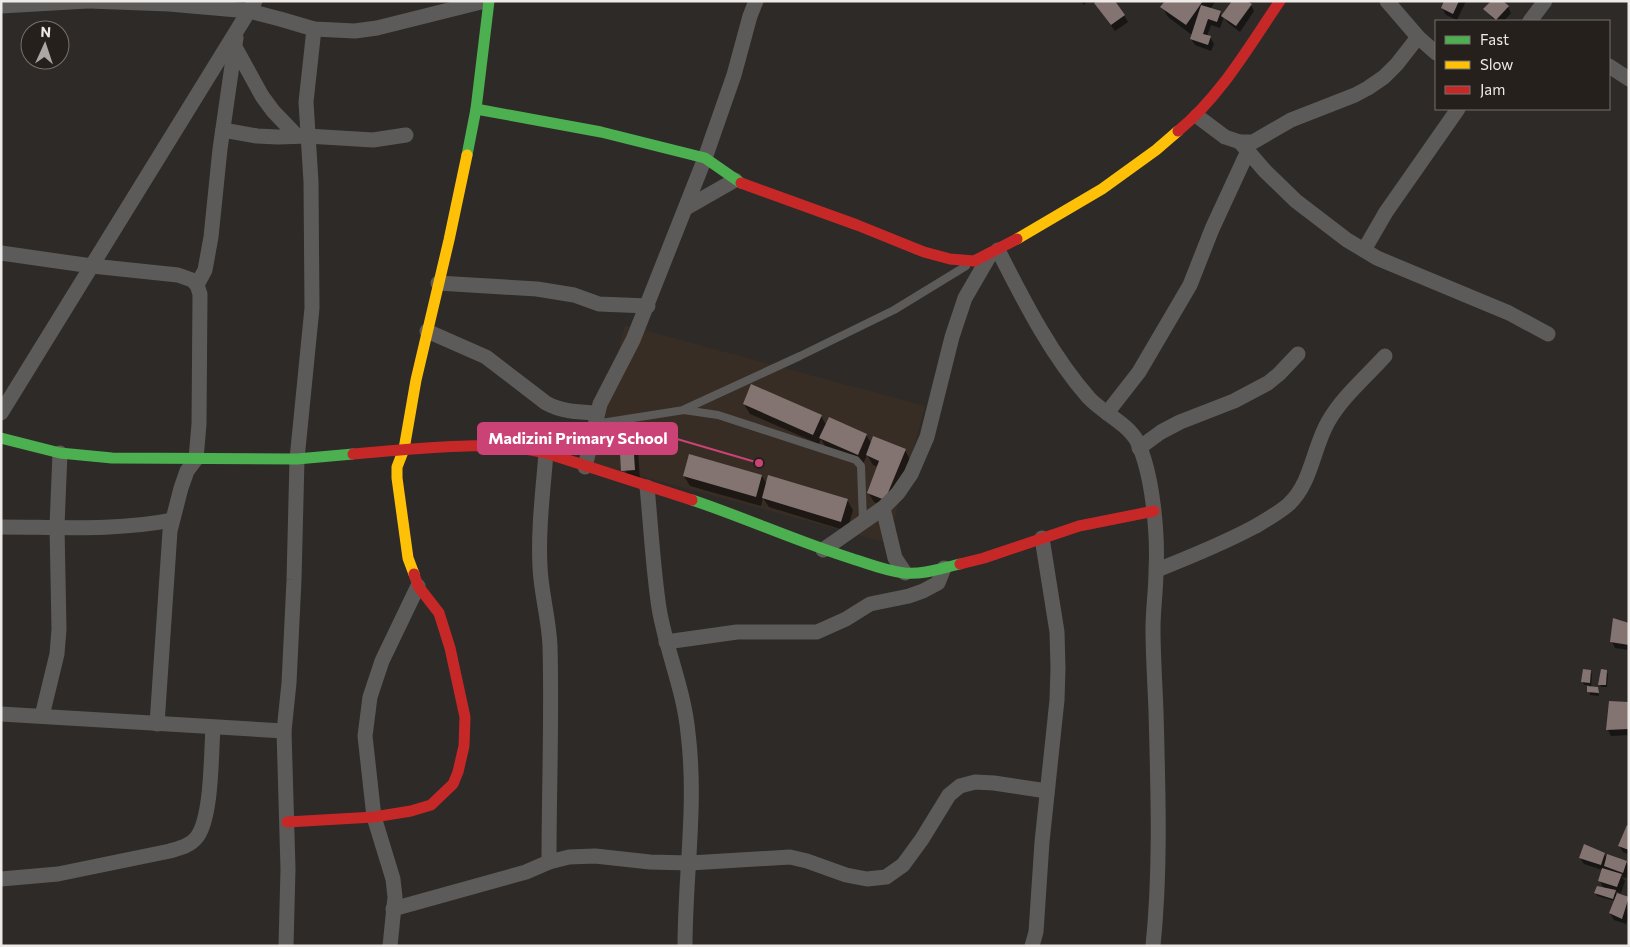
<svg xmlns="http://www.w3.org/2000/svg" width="1630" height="947" viewBox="0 0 1630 947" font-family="Commissioner,sans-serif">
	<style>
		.built { fill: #372d25 }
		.shadow { fill: #0007 }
		.building { fill: #847471 }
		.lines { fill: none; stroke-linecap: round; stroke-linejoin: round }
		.lane { stroke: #5d5b59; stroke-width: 8 }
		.street { stroke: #5d5b59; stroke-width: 15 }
		.fast { stroke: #4caf50; stroke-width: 11 }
		.slow { stroke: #ffc107; stroke-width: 11 }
		.jam { stroke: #c62828; stroke-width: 11 }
		.leader { fill: none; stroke: #cb4277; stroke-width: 2 }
		.callout-dot { fill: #cb4277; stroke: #25201b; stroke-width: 2 }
		.callout { fill: #cb4277; stroke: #cb4277; stroke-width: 2 }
		.callout-label { font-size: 16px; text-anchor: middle; font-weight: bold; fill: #fff }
	</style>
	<rect width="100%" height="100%" fill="#2d2a27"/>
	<path class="built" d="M625 325 925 406 888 543 588 462Z"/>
	<g class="shadow">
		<path d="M1080 1H1087L1084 5Z"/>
		<path d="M1166 1H1216L1210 9 1220 12 1222 17 1233 1 1251 5 1254 11 1240 32 1227 22 1224 17 1220 28 1211 25 1207 36 1210 37 1214 44 1211 51 1195 45 1191 39 1192 35 1168 17 1162 7Z"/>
		<path d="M1445 1H1466L1457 20 1446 15 1442 8Z"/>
		<path d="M1508 7 1511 13 1504 21H1495L1485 10Z"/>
		<path d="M1100 10 1124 15 1128 22 1115 31Z"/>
		<path d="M744 404 821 416 826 425 866 435 872 444 905 450 910 460 891 509 874 502 868 492 878 467 873 465 867 455 863 464 826 448 821 439 819 444 750 414Z"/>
		<path d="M631 426 637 435 640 480H628L621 446H606L601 437Z"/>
		<path d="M684 476H762L767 485 847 500 853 510 847 531 769 507 763 498 761 506 690 486Z"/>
		<path d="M1629 624V650L1615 648 1612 642Z"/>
		<path d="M1590 671 1592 674 1591 688H1597L1599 696 1590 695 1589 685H1584L1583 682Z"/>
		<path d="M1606 671 1608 674 1607 687H1601L1600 684Z"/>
		<path d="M1629 703V735L1611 736 1608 730Z"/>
		<path d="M1629 827V855L1623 852 1619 846Z"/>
		<path d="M1604 854 1607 859 1626 862 1629 867 1627 878 1622 877 1625 881 1621 893 1614 891 1617 895 1629 898V916L1626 924 1614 920 1610 913 1615 901 1597 896 1596 893 1604 889 1600 881 1603 870 1584 864 1580 858Z"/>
	</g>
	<g class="building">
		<path d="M1097 1H1115L1125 15 1111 25 1094 3Z"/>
		<path d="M1165 1H1203L1186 25 1160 7Z"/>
		<path d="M1232 1H1247L1252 4 1236 26 1221 16Z"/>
		<path d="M1444 1H1459L1453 14 1441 8Z"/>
		<path d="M1491 1H1503L1509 6 1496 20 1483 9Z"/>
		<path d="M1201 5 1221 11 1217 22 1208 19 1203 34 1211 36 1208 45 1190 39Z"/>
		<path d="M751 384 822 415 813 435 743 404Z"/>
		<path d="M829 417 867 434 858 455 819 438Z"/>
		<path d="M632 424 635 470 621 471 619 436 599 437V426Z"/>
		<path d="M873 436 906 449 885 500 867 493 879 461 866 455Z"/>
		<path d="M689 454 762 475 756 497 683 476Z"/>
		<path d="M768 475 848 499 841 522 762 498Z"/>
		<path d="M1613 618 1629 623V645L1610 642Z"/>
		<path d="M1583 669 1591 670 1590 683 1581 682Z"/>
		<path d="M1601 669 1607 670 1606 685H1598Z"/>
		<path d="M1587 686 1598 687 1599 693 1587 692Z"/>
		<path d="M1609 701 1629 702V729L1606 730Z"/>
		<path d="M1627 825 1629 826V850L1618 846Z"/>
		<path d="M1584 844 1605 853 1601 865 1579 858Z"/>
		<path d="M1607 854 1627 861 1623 873 1604 866Z"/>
		<path d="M1602 868 1622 874 1617 887 1598 881Z"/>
		<path d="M1597 886 1616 890 1613 899 1594 893Z"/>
		<path d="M1617 893 1629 897 1622 919 1609 913Z"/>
	</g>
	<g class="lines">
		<g class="lane">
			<path d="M685 409 800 356 894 310 966 266"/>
			<path d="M595 424 684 410 718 415 856 460 861 466 863 521"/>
		</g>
		<g class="street">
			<path d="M89 1 169 4 249 11 280 19 314 29 355 31 377 28 485 1"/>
			<path d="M1387 1 1418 37 1436 53"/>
			<path d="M1 6 88 1"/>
			<path d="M1530 21 1545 1"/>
			<path d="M235 47 262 96 273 111 297 136"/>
			<path d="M1609 66 1629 79"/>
			<path d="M1197 116 1225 137 1240 142H1253L1291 120 1355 95 1368 88 1384 77 1397 64 1418 37"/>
			<path d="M223 130 257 136 278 137 307 136 373 140 406 135"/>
			<path d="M1240 142 1265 171 1296 201 1347 240 1377 258 1509 313 1548 334"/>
			<path d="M686 208 735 180"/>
			<path d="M998 250C1024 301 1051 355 1089 398 1103 413 1127 423 1137 441 1153 474 1158 535 1156 571 1156 590 1153 609 1153 628 1153 656 1155 684 1156 711 1158 789 1161 868 1153 946"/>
			<path d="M1364 250 1386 212 1458 109"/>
			<path d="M1 253 92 266 178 275 192 280 197 285 200 294 199 424 196 459 187 471 181 488 170 531 157 724"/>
			<path d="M438 283 537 289 574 295 599 304 648 306"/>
			<path d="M197 285 205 270 211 237 220 149 236 38"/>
			<path d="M427 331 486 357 546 403C562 412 579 412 597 413"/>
			<path d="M1 413 255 1"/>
			<path d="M1107 413 1139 372 1190 285 1212 229 1248 151"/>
			<path d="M1139 448 1161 432 1180 422 1234 401 1268 383 1279 374 1298 354"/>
			<path d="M546 453C543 491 538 529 540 567 541 593 549 619 550 646 552 718 549 789 549 862"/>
			<path d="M585 467 600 404 633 340 705 158 734 75 750 16 756 1"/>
			<path d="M647 487C651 527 653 568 659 608 666 650 684 690 688 733 697 805 685 875 685 946"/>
			<path d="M883 508 895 558 905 573"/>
			<path d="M1 527C58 527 117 531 172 520"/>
			<path d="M823 550 883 508 898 493 911 474 927 437 952 337 965 298 990 255"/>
			<path d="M1157 570C1190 557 1222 544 1254 527 1266 520 1279 513 1289 504 1312 482 1313 448 1328 422 1342 397 1366 377 1385 356"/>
			<path d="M666 642 737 632H817L846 619 870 604 909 596 923 591 938 583 944 568"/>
			<path d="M1 714 284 731"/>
			<path d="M42 716 57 654 59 629 57 526 60 453"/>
			<path d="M1 879 58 874 170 851C180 848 190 846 197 837 212 817 211 755 213 728"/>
			<path d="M393 909 526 872 549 862 569 857 595 856 650 862 690 863 790 857 807 861 846 875 867 879 886 877 903 865 922 839 949 795 960 786 975 782 994 783 1047 791"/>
			<path d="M286 946 288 869 284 731 289 683 294 580 297 459 312 308 311 182 306 102 314 29"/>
			<path d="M390 946 395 897 393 879 374 817 365 736 370 697 382 661 418 586"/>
			<path d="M1032 946 1036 932 1042 842 1057 700 1058 668 1057 632 1042 538"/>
		</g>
		<g class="fast">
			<path d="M476 109 601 132 705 158 741 183"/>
			<path d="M467 155 476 109 489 1"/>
			<path d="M1 438 60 453 112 458 297 459 353 454"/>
			<path d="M692 500C746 518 798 542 853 559 869 564 886 571 904 573 923 575 942 568 960 564"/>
		</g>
		<g class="slow">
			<path d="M1017 239 1102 189 1156 150 1178 131"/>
			<path d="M414 574 408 558 397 478V467L404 449 416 380 449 240 467 155"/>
		</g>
		<g class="jam">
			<path d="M1178 131C1221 96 1249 46 1280 1"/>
			<path d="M741 183 857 225 924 252 950 259 974 261 1017 239"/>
			<path d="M353 454C418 449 482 439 546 453L692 500"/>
			<path d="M960 564 984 558 1079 526 1154 511"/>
			<path d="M287 822 374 817 411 811 431 805 453 784 458 772 464 746 465 717 450 648 439 613 418 586 414 574"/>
		</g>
	</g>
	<path class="leader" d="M759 463L677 439"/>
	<circle class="callout-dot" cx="759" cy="463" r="5"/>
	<rect class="callout" x="478" y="423" width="199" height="31" rx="5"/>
	<g class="callout-label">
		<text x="578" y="444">Madizini Primary School</text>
	</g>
	<rect width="1630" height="947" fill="none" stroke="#eeeae7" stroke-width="5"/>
	<rect x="1435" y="20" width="175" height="90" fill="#25201b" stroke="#75716d"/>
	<rect x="1445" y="36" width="25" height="8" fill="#4caf50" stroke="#75716d"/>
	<text x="1480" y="45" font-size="15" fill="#eeeae7">Fast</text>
	<rect x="1445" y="61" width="25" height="8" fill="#ffc107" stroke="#75716d"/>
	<text x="1480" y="70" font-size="15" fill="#eeeae7">Slow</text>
	<rect x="1445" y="86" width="25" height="8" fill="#c62828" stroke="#75716d"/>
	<text x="1480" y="95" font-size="15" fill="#eeeae7">Jam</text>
	<g transform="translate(45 45) rotate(3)"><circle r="24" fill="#25201b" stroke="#75716d"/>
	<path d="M0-4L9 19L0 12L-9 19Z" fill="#aaa7a4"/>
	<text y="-8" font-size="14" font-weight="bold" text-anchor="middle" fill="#eeeae7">N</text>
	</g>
</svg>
